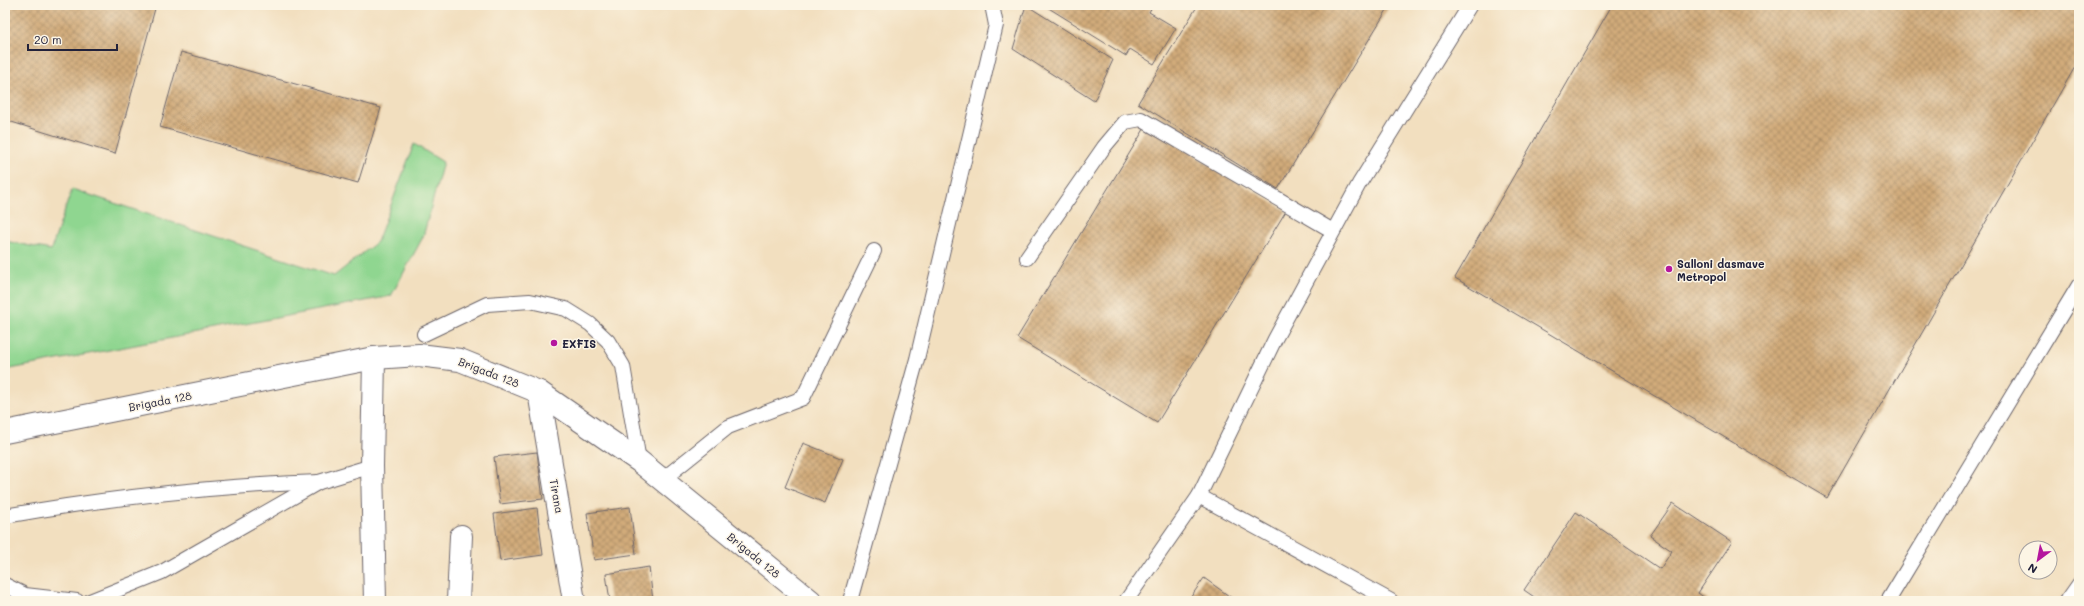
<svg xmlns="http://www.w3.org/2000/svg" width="2084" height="606" viewBox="0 0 2084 606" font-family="Mali,sans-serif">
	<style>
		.grass { fill: #8fd690; stroke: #587c66 }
		.building { fill: url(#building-cross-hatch) }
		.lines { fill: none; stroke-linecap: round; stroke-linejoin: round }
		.lane-casing { stroke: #6b6469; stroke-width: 16 }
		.street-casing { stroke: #6b6469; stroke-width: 24 }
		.secondary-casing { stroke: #6b6469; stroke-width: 24 }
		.lane { stroke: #fff; stroke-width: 14 }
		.street { stroke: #fff; stroke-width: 22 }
		.secondary { stroke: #fff; stroke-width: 22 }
		.poi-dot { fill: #b5179e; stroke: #fcf5e5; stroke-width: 1.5 }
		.labels { text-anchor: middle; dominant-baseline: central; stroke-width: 3; stroke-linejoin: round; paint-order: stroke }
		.poi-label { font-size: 11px; font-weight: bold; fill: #22223b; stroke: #fcf5e5; text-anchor: start }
		.street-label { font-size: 11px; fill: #22223b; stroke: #fcf5e5 }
	</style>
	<defs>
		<pattern id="building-cross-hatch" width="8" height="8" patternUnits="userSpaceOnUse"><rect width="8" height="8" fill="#d1ab7a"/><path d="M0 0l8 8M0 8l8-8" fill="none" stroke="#a98b65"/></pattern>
	</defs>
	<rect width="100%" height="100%" fill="#fcf5e5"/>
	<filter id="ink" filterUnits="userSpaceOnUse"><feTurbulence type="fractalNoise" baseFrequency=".025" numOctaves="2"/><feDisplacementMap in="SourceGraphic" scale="8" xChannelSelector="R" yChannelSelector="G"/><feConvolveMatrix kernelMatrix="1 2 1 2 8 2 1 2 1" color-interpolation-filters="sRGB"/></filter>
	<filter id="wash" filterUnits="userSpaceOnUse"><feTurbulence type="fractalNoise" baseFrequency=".012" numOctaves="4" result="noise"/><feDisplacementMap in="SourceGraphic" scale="16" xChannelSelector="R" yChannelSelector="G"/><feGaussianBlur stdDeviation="0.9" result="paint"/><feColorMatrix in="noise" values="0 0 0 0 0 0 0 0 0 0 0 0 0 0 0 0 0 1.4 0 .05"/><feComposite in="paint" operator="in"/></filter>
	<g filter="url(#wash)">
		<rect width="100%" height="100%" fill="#f2dfbf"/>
		<path class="grass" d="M414 144 443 162 423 237 391 296 5 370V241L51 250 72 189 334 276 377 242Z"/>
		<g id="blocks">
			<g class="building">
				<path d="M5 5H156L115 154 5 120Z"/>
				<path d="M1026 5 1113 60 1094 101 1013 49Z"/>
				<path d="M1048 5H1153L1149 12 1176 28 1154 64 1130 49 1126 56 1047 7Z"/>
				<path d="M1198 5H1390L1278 189 1138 103Z"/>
				<path d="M1612 5H2079V60L1827 498 1455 278Z"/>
				<path d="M181 52 381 108 358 183 160 127Z"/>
				<path d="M1146 126 1286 211 1157 423 1017 338Z"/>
				<path d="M803 443 843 459 825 503 785 487Z"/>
				<path d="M537 452 543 499 500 504 494 457Z"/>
				<path d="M1673 503 1732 542 1698 593 1709 601H1540L1524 590 1576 512 1660 569 1672 551 1650 536Z"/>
				<path d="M630 507 636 554 594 560 587 513Z"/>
				<path d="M537 508 543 555 500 561 494 514Z"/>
				<path d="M649 567 653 601H610L606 574Z"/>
				<path d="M1204 578 1236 601H1188Z"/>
			</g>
		</g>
	</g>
	<g filter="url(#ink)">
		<use href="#blocks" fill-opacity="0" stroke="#6b6469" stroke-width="1"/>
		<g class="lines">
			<g class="lane-casing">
				<g id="lane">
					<path d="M1027 258 1104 147 1125 122 1141 119 1333 231"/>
					<path d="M424 334 487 304 530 301 566 309 590 324 608 341 623 366 639 461"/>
					<path d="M662 480 728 427 803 398 874 251"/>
					<path d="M1199 496 1275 339 1359 184 1470 5"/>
					<path d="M5 516C107 498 215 486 319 482"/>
					<path d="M5 585 25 595 77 601"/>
					<path d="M90 601 162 572 319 482 372 466"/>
					<path d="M850 601 917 359 996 25 992 5"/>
					<path d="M1126 601 1199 496 1391 601"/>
					<path d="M1888 601 2079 285"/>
					<path d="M2067 601 2079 584"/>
				</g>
			</g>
			<g class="street-casing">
				<g id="street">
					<path d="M374 358 372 466 375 601"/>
					<path d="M539 392 574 601"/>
					<path d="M458 601 461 536"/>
				</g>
			</g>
			<g class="secondary-casing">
				<path id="secondary" d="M5 432 374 358 419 355 460 360 539 392 639 461 811 601"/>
			</g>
			<use href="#lane" class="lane"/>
			<use href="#street" class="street"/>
			<use href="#secondary" class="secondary"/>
		</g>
	</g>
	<g class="poi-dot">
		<circle cx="1669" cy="269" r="4"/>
		<circle cx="554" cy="343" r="4"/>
	</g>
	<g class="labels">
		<g class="poi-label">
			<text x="1677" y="263">Salloni dasmave<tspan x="1677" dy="13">Metropol</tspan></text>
			<text x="562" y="343">EXFIS</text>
		</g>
		<g class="street-label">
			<text transform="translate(489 372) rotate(21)">Brigada 128</text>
			<text transform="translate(160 401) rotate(-11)">Brigada 128</text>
			<text transform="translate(557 496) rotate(80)">Tirana</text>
			<text transform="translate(754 555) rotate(39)">Brigada 128</text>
		</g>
	</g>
	<rect width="2084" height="606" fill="none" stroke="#fcf5e5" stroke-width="20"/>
	<g transform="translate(2038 560) rotate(212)"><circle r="19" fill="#fcf5e5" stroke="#a5a1a1"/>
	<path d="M0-3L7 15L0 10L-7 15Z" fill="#b5179e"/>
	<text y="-6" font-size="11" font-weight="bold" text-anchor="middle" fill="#22223b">N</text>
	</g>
	<path d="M28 44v6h89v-6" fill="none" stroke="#22223b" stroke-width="2"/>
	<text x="34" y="44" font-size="12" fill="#22223b" stroke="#fcf5e5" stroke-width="3" paint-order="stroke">20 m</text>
</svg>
